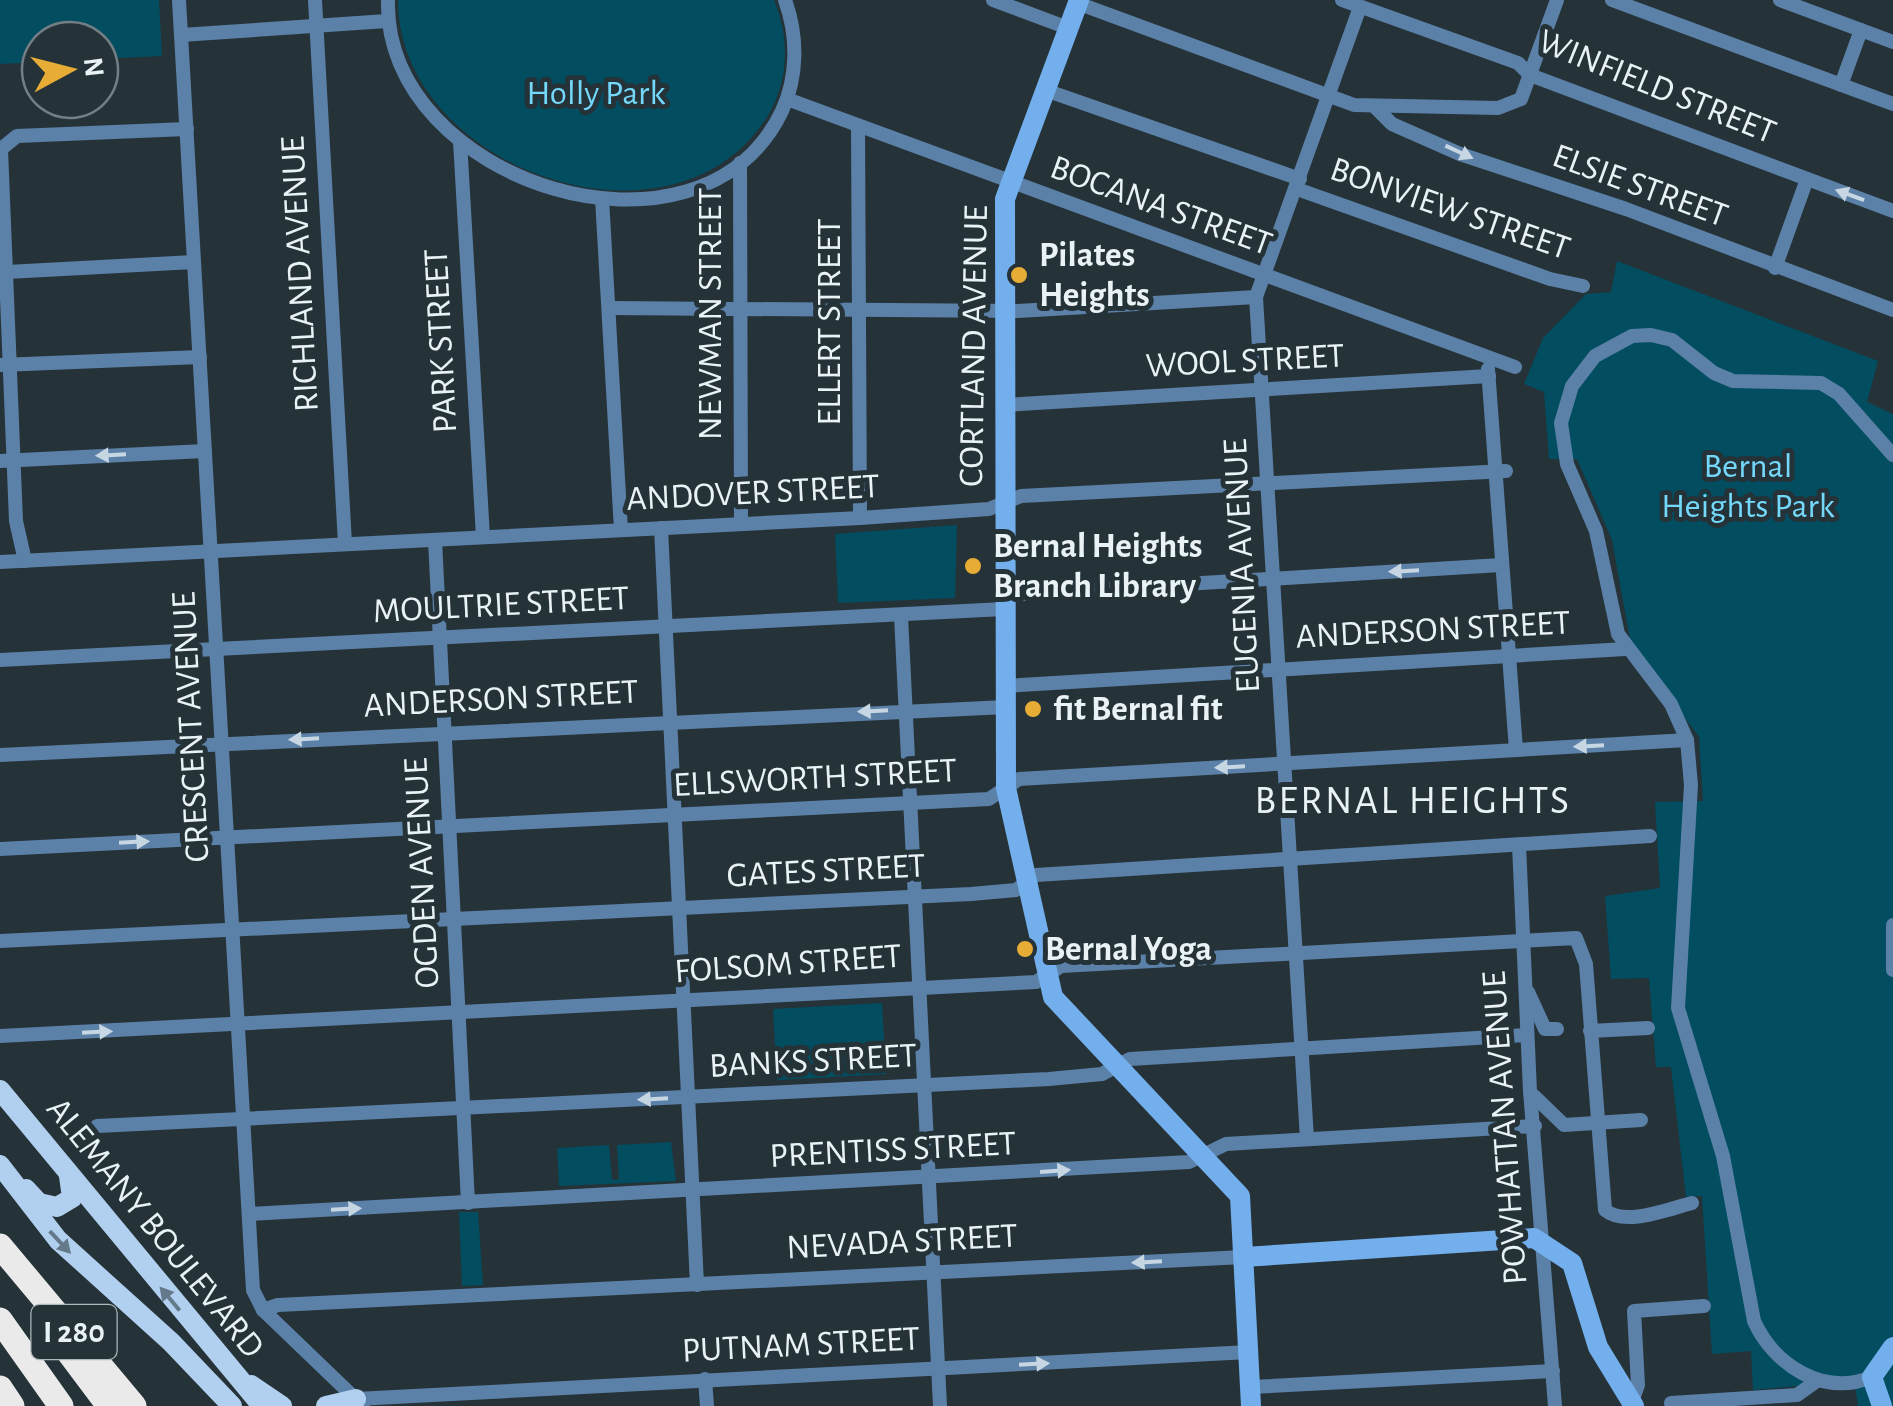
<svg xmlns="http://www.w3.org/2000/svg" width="1893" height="1406" viewBox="0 0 1893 1406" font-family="'Alegreya Sans',sans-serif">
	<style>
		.green { fill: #024d60 }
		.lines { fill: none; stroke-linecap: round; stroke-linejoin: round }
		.street { stroke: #5c81a8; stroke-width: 14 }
		.secondary { stroke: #73afed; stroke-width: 20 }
		.primary { stroke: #b1cfef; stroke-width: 20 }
		.highway { stroke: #eaeaea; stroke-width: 25 }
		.oneway { fill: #c6d6e2 }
		.oneway2 { fill: #64798a }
		.poi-dot { fill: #e6ac36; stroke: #253338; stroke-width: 4 }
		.labels { text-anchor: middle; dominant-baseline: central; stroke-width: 10; stroke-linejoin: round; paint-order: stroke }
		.shield { fill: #253338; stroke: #aeb9bc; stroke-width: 2.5 }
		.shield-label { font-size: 32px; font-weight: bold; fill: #e9f2f5 }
		.street-label { font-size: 35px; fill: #e9f2f5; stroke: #253338 }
		.park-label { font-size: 35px; fill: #73d8fa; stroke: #253338 }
		.poi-label { font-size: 35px; font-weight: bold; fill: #e9f2f5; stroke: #253338; text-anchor: start }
		.quarter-label { font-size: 40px; letter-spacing: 2.5px; fill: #e9f2f5; stroke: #253338 }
	</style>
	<rect width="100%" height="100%" fill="#253338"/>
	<g class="green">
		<path d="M0 0H159L162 56 100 59V40H40V62L0 64Z"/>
		<path d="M398 0H774C790 38 789 82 767 117 673 266 398 169 398 0Z"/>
		<path d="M1617 261 1878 361 1867 402 1893 414V1406H1858L1854 1381 1753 1390 1751 1351 1712 1354 1702 1196 1686 1197 1671 1067H1656L1649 978 1611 979 1605 896 1660 888 1655 802 1703 801 1699 737 1631 645 1612 540 1577 459H1549L1544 392 1524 384 1543 338 1586 294 1611 292Z"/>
		<path d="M957 525 955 598 838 603 835 534Z"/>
		<path d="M882 1003 886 1074 777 1080 773 1009Z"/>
		<path d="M671 1142 676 1181 559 1186 557 1148 609 1145 612 1180 619 1179 617 1145Z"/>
		<path d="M459 1212H478L483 1285 462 1286Z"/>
	</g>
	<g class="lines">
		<g class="street">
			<path d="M179 0 253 1290 263 1310 363 1406"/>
			<path d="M315 0 345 544"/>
			<path d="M388 0C383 182 700 283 782 111 798 76 798 36 785 0"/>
			<path d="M993 0 1068 28"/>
			<path d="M1342 0 1518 63 1530 75 1893 211"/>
			<path d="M1612 0 1893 104"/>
			<path d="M1780 0 1893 42"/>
			<path d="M1077 3 1354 105 1498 108 1521 99 1557 0"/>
			<path d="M181 35 387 21"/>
			<path d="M1841 85 1861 30"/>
			<path d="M1045 90 1300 179"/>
			<path d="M787 99 1515 367"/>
			<path d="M1375 107 1392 124 1460 154 1626 209 1893 310"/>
			<path d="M858 126 860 518"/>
			<path d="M460 141 483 537"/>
			<path d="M740 163 741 524"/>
			<path d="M1297 189 1550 279 1583 286"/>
			<path d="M602 198 621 530"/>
			<path d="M1775 268 1807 179"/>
			<path d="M7 272 194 262"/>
			<path d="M609 308 1018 311 1256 297"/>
			<path d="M0 365 200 357"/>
			<path d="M1488 369 1516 750"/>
			<path d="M1004 405 1489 376"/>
			<path d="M0 461 205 451"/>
			<path d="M661 528 697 1285"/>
			<path d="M435 540 468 1203"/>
			<path d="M25 561 16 521 1 149 17 136 187 129"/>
			<path d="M0 562 860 518 989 509 1021 496 1506 471"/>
			<path d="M1004 595 1501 565"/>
			<path d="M901 616 940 1406"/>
			<path d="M0 660 1004 609"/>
			<path d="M1005 686 1625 649"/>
			<path d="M0 755 1006 707"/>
			<path d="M1519 845 1530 1091 1555 1406"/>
			<path d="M0 849 989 799 1019 779 1687 740"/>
			<path d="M1893 925V970"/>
			<path d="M0 941 971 894 1016 890 1036 875 1650 836"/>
			<path d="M1528 992 1545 1029H1557"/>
			<path d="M1590 1031 1648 1028"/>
			<path d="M0 1036 1036 982 1061 966 1576 938 1586 964 1605 1210C1625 1227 1668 1209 1692 1203"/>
			<path d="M1534 1096 1564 1125 1641 1120"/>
			<path d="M97 1126 1049 1079 1102 1074 1130 1059 1527 1035"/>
			<path d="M1307 1139 1256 297 1360 7"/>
			<path d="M249 1214 1189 1162 1226 1144 1535 1126"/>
			<path d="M263 1310 278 1305 1244 1257"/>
			<path d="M1872 1377C1823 1397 1774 1365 1754 1321L1723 1156 1678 1008 1691 785 1687 740 1671 704 1618 634 1596 531 1567 464 1561 423 1572 386 1595 356 1632 336 1651 335 1672 340 1714 373 1733 381 1821 383 1839 394 1893 455"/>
			<path d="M705 1379 707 1406"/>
			<path d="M1251 1387 1553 1371"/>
			<path d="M356 1399 1249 1352"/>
			<path d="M1632 1402 1638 1385 1634 1311 1704 1306"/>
			<path d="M1671 1403 1797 1395 1818 1380"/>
		</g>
		<g class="secondary">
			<path d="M1079 0 1005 199 1006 788 1053 997 1240 1196 1251 1406"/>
			<path d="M1244 1257 1534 1238 1572 1263 1598 1347 1634 1406"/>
			<path d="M1882 1406 1872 1377 1893 1347"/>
		</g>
		<g class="primary">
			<path d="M0 1090 262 1406"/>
			<path d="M0 1165 58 1240 171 1342 232 1406"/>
			<path d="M26 1189 39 1203 57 1207 72 1198 69 1176"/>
			<path d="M251 1385 282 1406"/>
			<path d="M326 1406 356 1399"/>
		</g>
		<g class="highway">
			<path d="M0 1246 134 1406"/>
			<path d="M0 1320 61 1406"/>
			<path d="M61 1342 109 1406"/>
			<path d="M0 1388 12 1406"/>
		</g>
	</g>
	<defs><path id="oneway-solid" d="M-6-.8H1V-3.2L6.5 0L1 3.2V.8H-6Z" transform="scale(2.5)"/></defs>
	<g class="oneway">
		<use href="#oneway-solid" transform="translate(1459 152) rotate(25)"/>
		<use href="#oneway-solid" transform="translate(1850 195) rotate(-160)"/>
		<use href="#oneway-solid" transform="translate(111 455) rotate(177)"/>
		<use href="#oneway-solid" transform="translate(1404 571) rotate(177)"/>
		<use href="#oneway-solid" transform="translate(873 711) rotate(177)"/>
		<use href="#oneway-solid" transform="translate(304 739) rotate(177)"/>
		<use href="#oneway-solid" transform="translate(1589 746) rotate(177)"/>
		<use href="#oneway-solid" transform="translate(1230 767) rotate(177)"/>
		<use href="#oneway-solid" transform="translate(134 842) rotate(-3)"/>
		<use href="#oneway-solid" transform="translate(97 1032) rotate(-3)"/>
		<use href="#oneway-solid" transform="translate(653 1099) rotate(177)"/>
		<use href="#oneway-solid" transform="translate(1055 1171) rotate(-4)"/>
		<use href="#oneway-solid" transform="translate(346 1209) rotate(-3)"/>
		<use href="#oneway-solid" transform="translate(1147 1262) rotate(177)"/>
		<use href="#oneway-solid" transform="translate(1034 1364) rotate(-3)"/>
	</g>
	<g class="oneway2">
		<use href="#oneway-solid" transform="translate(60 1242) rotate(47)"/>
		<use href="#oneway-solid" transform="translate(170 1299) rotate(-130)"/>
	</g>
	<g class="poi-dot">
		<circle cx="1019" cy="275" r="10"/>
		<circle cx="973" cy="566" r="10"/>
		<circle cx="1033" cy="709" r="10"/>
		<circle cx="1025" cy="949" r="10"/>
	</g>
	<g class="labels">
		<rect class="shield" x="31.5" y="1305" width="85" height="54" rx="8"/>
		<g class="shield-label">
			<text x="74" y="1332">I 280</text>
		</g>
		<g class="street-label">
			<text transform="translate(1657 87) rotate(22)">WINFIELD STREET</text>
			<text transform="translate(1640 186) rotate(20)">ELSIE STREET</text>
			<text transform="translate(1161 206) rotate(20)">BOCANA STREET</text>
			<text transform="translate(1450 209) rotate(19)">BONVIEW STREET</text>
			<text transform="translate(300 274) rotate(-93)">RICHLAND AVENUE</text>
			<text transform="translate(710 314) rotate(-90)">NEWMAN STREET</text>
			<text transform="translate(829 322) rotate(-90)">ELLERT STREET</text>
			<text transform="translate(441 341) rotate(-93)">PARK STREET</text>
			<text transform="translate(974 346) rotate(-89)">CORTLAND AVENUE</text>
			<text transform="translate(1245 361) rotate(-3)">WOOL STREET</text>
			<text transform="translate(753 493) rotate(-3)">ANDOVER STREET</text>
			<text transform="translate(1242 566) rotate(-93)">EUGENIA AVENUE</text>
			<text transform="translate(501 605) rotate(-3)">MOULTRIE STREET</text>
			<text transform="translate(1433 630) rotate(-3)">ANDERSON STREET</text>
			<text transform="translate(501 699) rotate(-3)">ANDERSON STREET</text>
			<text transform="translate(191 727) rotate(-93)">CRESCENT AVENUE</text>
			<text transform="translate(815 778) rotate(-3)">ELLSWORTH STREET</text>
			<text transform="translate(826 871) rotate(-3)">GATES STREET</text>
			<text transform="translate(422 873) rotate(-93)">OGDEN AVENUE</text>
			<text transform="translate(788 964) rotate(-4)">FOLSOM STREET</text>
			<text transform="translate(813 1061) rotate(-3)">BANKS STREET</text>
			<text transform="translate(1505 1128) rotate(-94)">POWHATTAN AVENUE</text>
			<text transform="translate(893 1150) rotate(-3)">PRENTISS STREET</text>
			<text transform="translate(155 1228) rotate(51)">ALEMANY BOULEVARD</text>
			<text transform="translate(902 1242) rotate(-3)">NEVADA STREET</text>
			<text transform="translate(801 1345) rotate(-3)">PUTNAM STREET</text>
		</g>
		<g class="park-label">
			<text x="596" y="93">Holly Park</text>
			<text x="1748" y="466">Bernal<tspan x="1748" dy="40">Heights Park</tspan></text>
		</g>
		<g class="poi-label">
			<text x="1039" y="255">Pilates<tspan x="1039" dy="40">Heights</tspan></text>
			<text x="993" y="546">Bernal Heights<tspan x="993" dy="40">Branch Library</tspan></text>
			<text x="1053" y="709">fit Bernal fit</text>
			<text x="1045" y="949">Bernal Yoga</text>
		</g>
		<g class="quarter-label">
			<text x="1413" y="801">BERNAL HEIGHTS</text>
		</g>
	</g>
	<g transform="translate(70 70) rotate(83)"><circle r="48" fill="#253338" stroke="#737f84" stroke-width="2.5"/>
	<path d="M0-8L18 38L0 25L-18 38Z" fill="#e6ac36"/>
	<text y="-15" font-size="28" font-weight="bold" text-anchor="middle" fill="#e9f2f5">N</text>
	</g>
</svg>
